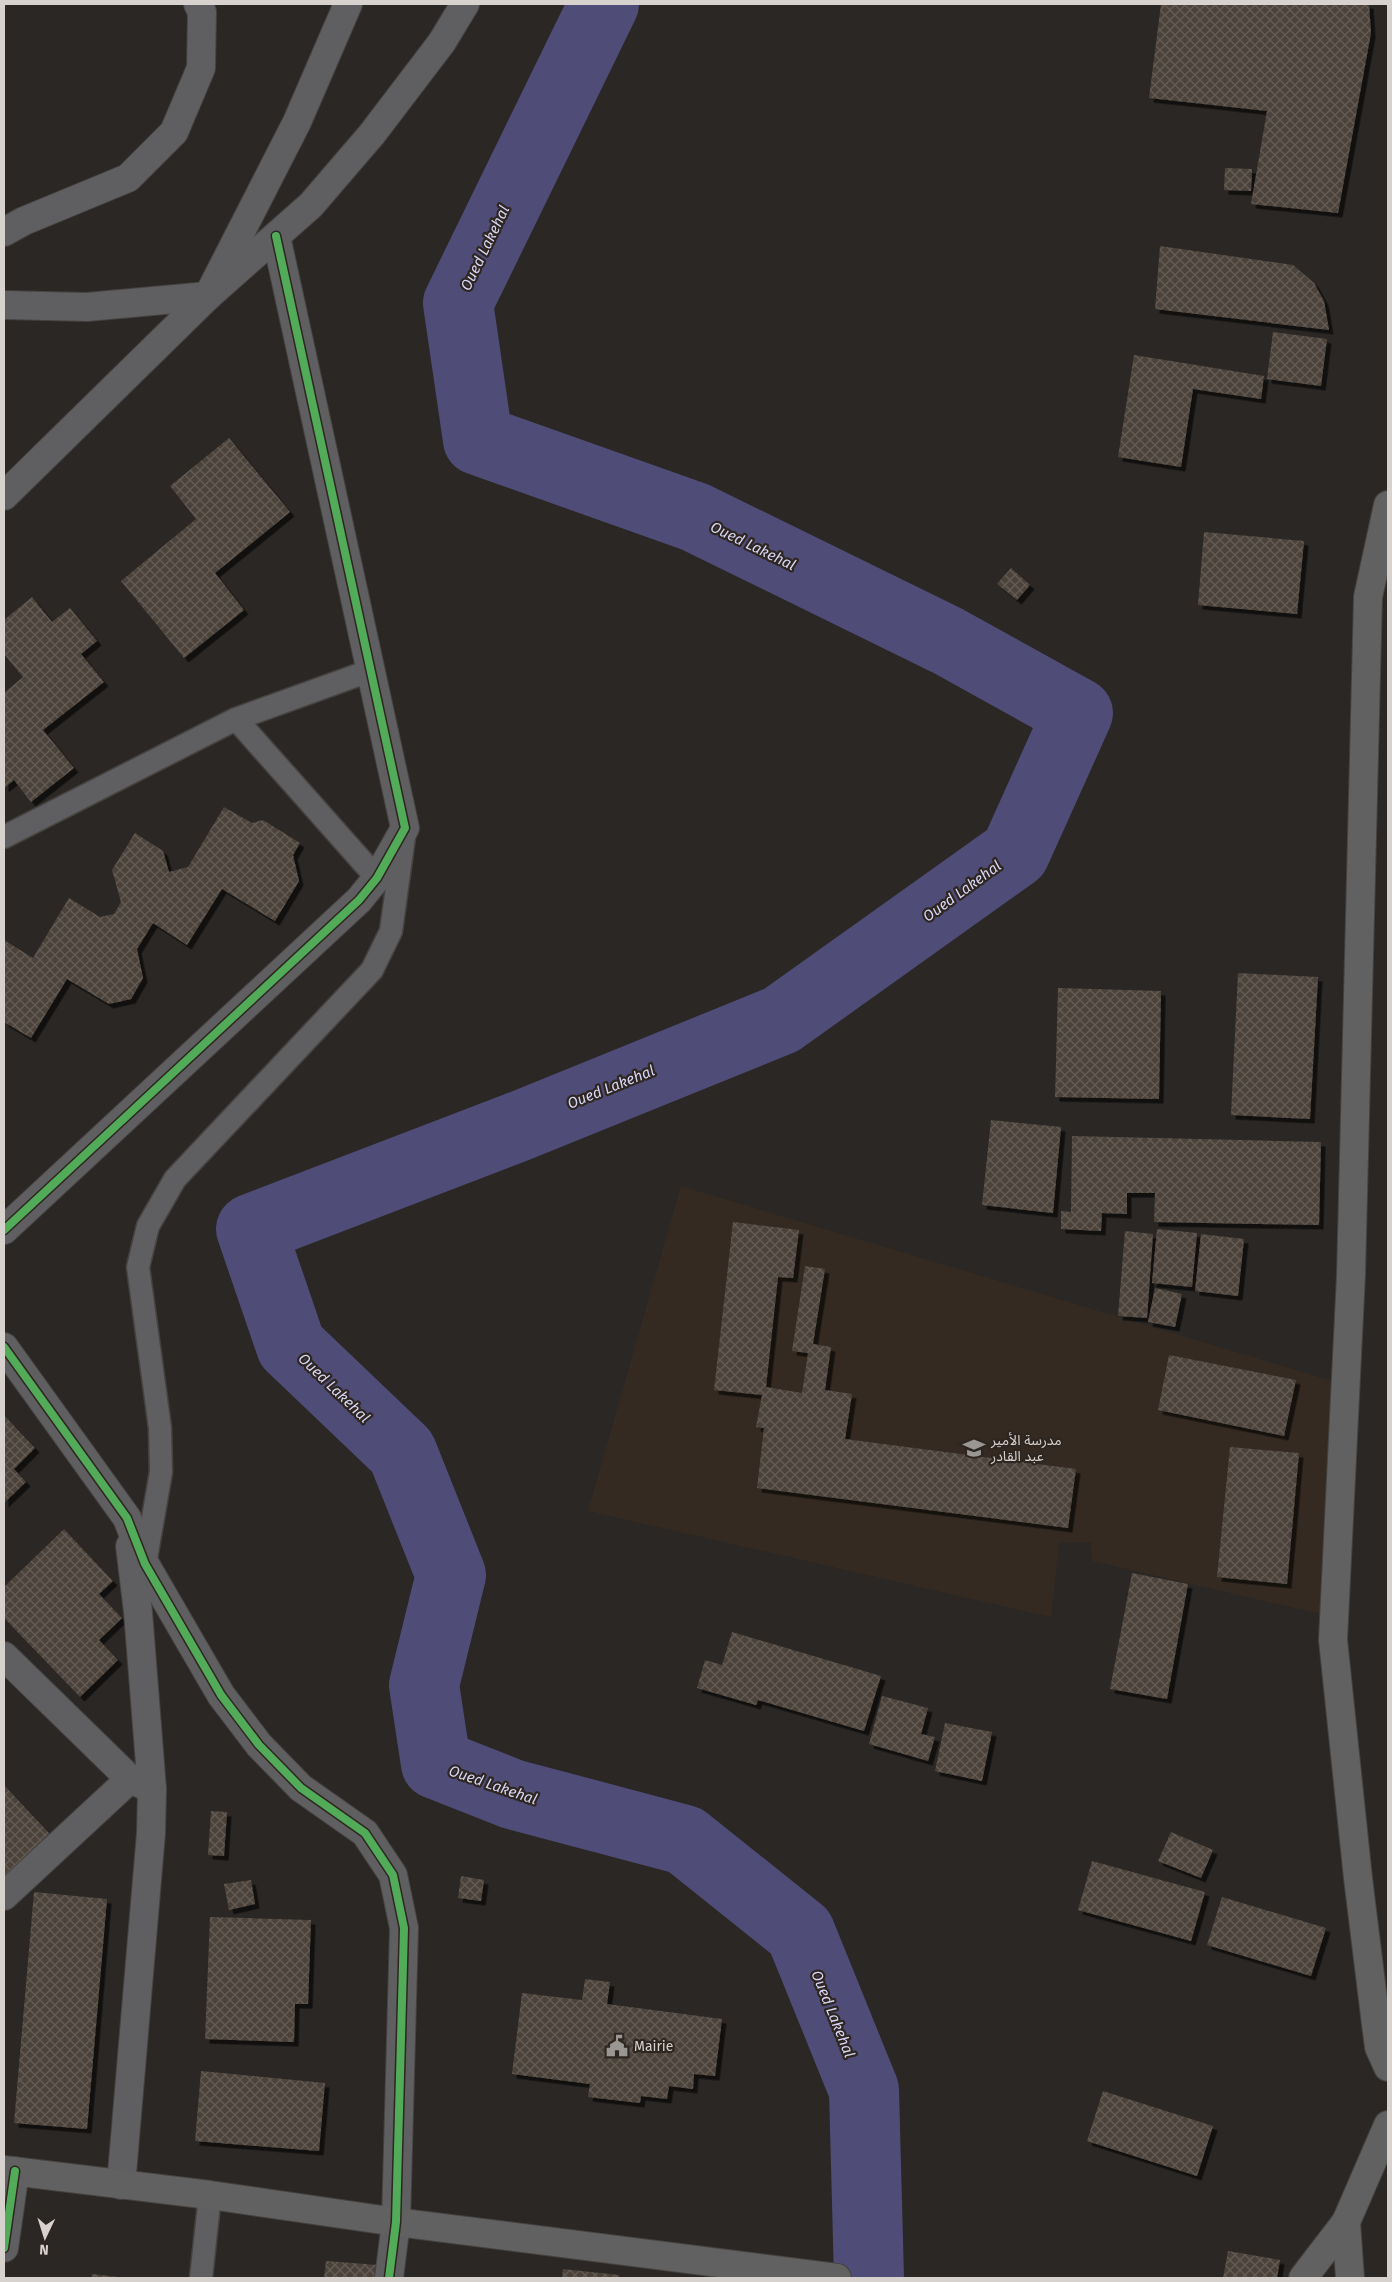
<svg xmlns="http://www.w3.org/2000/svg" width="1392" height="2282" viewBox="0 0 1392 2282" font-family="'Fira Sans','Noto Sans Arabic',sans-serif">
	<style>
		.built { fill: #352a21 }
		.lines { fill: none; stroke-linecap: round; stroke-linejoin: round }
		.river { stroke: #504c78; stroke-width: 70 }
		.building { fill: url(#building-cross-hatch); filter: url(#shadow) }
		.lane-casing { stroke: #454240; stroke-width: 25 }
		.street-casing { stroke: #454240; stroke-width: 30 }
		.secondary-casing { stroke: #454240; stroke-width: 30 }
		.lane { stroke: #5f5e60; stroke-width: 22 }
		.street { stroke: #5f5e60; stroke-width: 28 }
		.secondary { stroke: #616161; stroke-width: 28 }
		.cycleway-casing { stroke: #2e2620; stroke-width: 11 }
		.cycleway { stroke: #51ab58; stroke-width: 8 }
		.labels { text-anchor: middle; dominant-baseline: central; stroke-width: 4.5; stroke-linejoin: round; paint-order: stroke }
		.poi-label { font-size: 14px; fill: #d7d2ce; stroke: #2e2620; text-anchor: start }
		.water-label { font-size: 15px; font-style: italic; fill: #d6d5f5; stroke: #2e2620 }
	</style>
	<defs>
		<pattern id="building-cross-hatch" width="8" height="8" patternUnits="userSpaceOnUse" patternTransform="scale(1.25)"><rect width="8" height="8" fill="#4c433a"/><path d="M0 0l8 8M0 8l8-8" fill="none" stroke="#655d55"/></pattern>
		<filter id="shadow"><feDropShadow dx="4.5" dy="4.5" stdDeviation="0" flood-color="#0009"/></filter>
	</defs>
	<rect width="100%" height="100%" fill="#2a2724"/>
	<path class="built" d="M681 1186 1346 1385 1334 1617 1092 1561 1091 1542 1059 1543 1051 1617 588 1511Z"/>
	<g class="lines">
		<path class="river" d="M604 4 458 303 478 440 695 517 948 641 1078 713 1015 853 781 1020 517 1127 251 1229 291 1346 402 1452 451 1575 424 1685 436 1764 512 1794 685 1840 800 1932 864 2090 869 2278"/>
	</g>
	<g class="building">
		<path d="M1161 4H1369L1371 33 1338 213 1251 204 1267 111 1149 98Z"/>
		<path d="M1225 168 1252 169 1251 191 1224 190Z"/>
		<path d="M1160 246 1293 265 1314 283 1324 301 1329 330 1155 309Z"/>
		<path d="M1273 332 1327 339 1321 386 1267 379Z"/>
		<path d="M1134 355 1264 376 1261 399 1193 389 1181 467 1118 457Z"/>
		<path d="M229 438 290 512 215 573 244 610 184 658 121 581 196 519 170 486Z"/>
		<path d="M1204 532 1304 541 1297 614 1198 605Z"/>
		<path d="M1011 568 1030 585 1017 600 997 584Z"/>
		<path d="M32 597 52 622 70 608 97 641 81 654 104 682 43 730 74 768 31 802 14 780 4 788V693L23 677 4 654V620Z"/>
		<path d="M224 807 252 823 263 820 300 843 293 855 299 881 275 921 222 889 187 945 153 923 137 949 143 978 131 999 109 1004 67 979 31 1038 4 1022V940L33 958 69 898 100 917 114 914 121 902 112 870 135 833 163 851 169 872 188 867Z"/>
		<path d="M1238 973 1318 977 1310 1119 1231 1115Z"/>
		<path d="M1058 988 1161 991 1159 1099 1055 1097Z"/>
		<path d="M991 1120 1061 1127 1053 1213 982 1205Z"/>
		<path d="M1072 1136 1321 1142 1319 1225 1154 1222 1155 1193H1127V1214L1102 1213 1101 1231 1061 1229V1211L1071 1212Z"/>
		<path d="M733 1222 799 1230 793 1278 778 1277 766 1387 802 1393 808 1353 792 1351 805 1266 825 1269 813 1344 831 1347 825 1390 852 1394 845 1439 1076 1469 1068 1528 757 1488 764 1428 756 1427 762 1395 714 1390Z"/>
		<path d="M1157 1229 1197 1233 1192 1287 1152 1283Z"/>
		<path d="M1125 1231 1153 1234 1147 1318 1118 1316Z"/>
		<path d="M1201 1234 1244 1239 1238 1296 1195 1291Z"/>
		<path d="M1155 1288 1182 1294 1175 1327 1148 1322Z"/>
		<path d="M1169 1355 1296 1380 1284 1436 1158 1410Z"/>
		<path d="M4 1415 35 1448 14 1469 26 1482 4 1503Z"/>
		<path d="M1230 1447 1299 1453 1287 1584 1217 1577Z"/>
		<path d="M64 1529 113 1581 99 1594 122 1618 99 1640 118 1660 80 1697 4 1618V1587Z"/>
		<path d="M1132 1573 1188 1584 1167 1699 1110 1689Z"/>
		<path d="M732 1632 881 1676 864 1731 758 1700 756 1705 697 1688 705 1660 722 1665Z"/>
		<path d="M882 1696 928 1708 921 1734 935 1737 928 1761 869 1744Z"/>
		<path d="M945 1723 992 1732 982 1781 935 1771Z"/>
		<path d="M4 1785 51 1835 6 1878 4 1876Z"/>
		<path d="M211 1811 227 1812 224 1856 208 1855Z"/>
		<path d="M1171 1832 1213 1850 1201 1878 1158 1861Z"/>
		<path d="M1092 1861 1205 1892 1191 1941 1078 1910Z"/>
		<path d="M461 1876 484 1880 481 1901 458 1898Z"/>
		<path d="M251 1880 255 1904 229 1910 224 1884Z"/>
		<path d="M34 1892 107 1899 87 2129 14 2123Z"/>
		<path d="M1222 1897 1326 1928 1311 1976 1207 1945Z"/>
		<path d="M210 1917 311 1920 308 2004H295L294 2042 205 2039Z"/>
		<path d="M585 1979 610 1982 607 2004 722 2019 715 2076 694 2074 693 2089 669 2086 667 2099 641 2096 640 2103 588 2097 590 2084 512 2074 522 1993 582 2000Z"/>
		<path d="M201 2071 325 2083 319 2151 195 2141Z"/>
		<path d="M1103 2091 1213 2126 1197 2176 1087 2141Z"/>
		<path d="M1228 2251 1280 2260 1277 2278H1223Z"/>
		<path d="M326 2261 378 2265 377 2278H324Z"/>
		<path d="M563 2269 619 2275V2278H562Z"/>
		<path d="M92 2274 118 2277V2278H91Z"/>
	</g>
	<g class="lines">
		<g class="lane-casing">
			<g id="lane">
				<path d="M236 719 377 878"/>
				<path d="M4 837 236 719 369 671"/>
				<path d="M145 1564 161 1472 160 1428 138 1267 148 1226 175 1179 372 970 391 931 404 837"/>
				<path d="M201 2278 210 2195"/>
			</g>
		</g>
		<g class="street-casing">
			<g id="street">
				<path d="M4 232 24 221 128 178 174 132 201 68 202 12 198 4"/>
				<path d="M4 305 87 307 208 296 297 122 348 4"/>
				<path d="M4 496 208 296 311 205 372 134 442 42 465 4"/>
				<path d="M4 1230 359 900 377 878 405 828 276 236"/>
				<path d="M4 1347 127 1518 145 1564 221 1695 259 1745 301 1788 365 1833 393 1875 404 1928 396 2222 389 2278"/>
				<path d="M4 1656 130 1779"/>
				<path d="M4 1896 130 1779 152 1789"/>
				<path d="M121 2185 151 1833 152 1789 138 1612 130 1546"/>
				<path d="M4 2248 15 2171"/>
			</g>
		</g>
		<g class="secondary-casing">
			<g id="secondary">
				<path d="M1388 505 1368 597 1351 1275 1333 1640 1358 1878 1377 2032 1379 2047 1388 2067"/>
				<path d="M4 2170 210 2195 396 2222 837 2278"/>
				<path d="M1346 2222 1350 2278"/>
				<path d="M1303 2278 1346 2222 1388 2125"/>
			</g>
		</g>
		<use href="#lane" class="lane"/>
		<use href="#street" class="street"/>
		<use href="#secondary" class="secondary"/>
		<g class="cycleway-casing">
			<g id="cycleway">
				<path d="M4 1230 359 900 377 878 405 828 276 236"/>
				<path d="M4 1347 127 1518 145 1564 221 1695 259 1745 301 1788 365 1833 393 1875 404 1928 396 2222 389 2278"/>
				<path d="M4 2248 15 2171"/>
			</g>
		</g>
		<use href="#cycleway" class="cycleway"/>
	</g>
	<defs>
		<g id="school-bare" transform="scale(1.725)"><path d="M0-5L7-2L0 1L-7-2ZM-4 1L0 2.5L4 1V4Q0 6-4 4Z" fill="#9a9692" stroke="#2e2620" stroke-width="2.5" paint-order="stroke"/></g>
		<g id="civic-bare" transform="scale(1.725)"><path d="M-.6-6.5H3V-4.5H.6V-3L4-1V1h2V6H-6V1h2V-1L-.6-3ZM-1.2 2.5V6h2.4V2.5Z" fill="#9a9692" stroke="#2e2620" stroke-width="2.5" paint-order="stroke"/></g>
	</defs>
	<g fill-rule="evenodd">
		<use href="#school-bare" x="974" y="1448"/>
		<use href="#civic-bare" x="617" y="2046"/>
	</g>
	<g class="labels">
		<g class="poi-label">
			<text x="991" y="1440">مدرسة الأمير<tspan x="991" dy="16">عبد القادر</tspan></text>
			<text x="634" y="2046">Mairie</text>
		</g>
		<g class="water-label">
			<text transform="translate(485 248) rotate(-64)">Oued Lakehal</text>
			<text transform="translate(753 546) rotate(26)">Oued Lakehal</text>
			<text transform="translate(962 891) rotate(-36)">Oued Lakehal</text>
			<text transform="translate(611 1087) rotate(-22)">Oued Lakehal</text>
			<text transform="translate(334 1388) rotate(44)">Oued Lakehal</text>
			<text transform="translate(493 1785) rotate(19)">Oued Lakehal</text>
			<text transform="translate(833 2014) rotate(68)">Oued Lakehal</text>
		</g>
	</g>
	<rect width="1392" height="2282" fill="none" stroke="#d7d2ce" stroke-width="10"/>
	<g transform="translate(45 2237) rotate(184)" stroke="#2e2620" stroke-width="4" paint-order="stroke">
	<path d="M0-4L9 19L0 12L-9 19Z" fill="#d7d2ce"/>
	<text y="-8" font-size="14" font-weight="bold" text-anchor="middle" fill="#d7d2ce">N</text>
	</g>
</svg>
